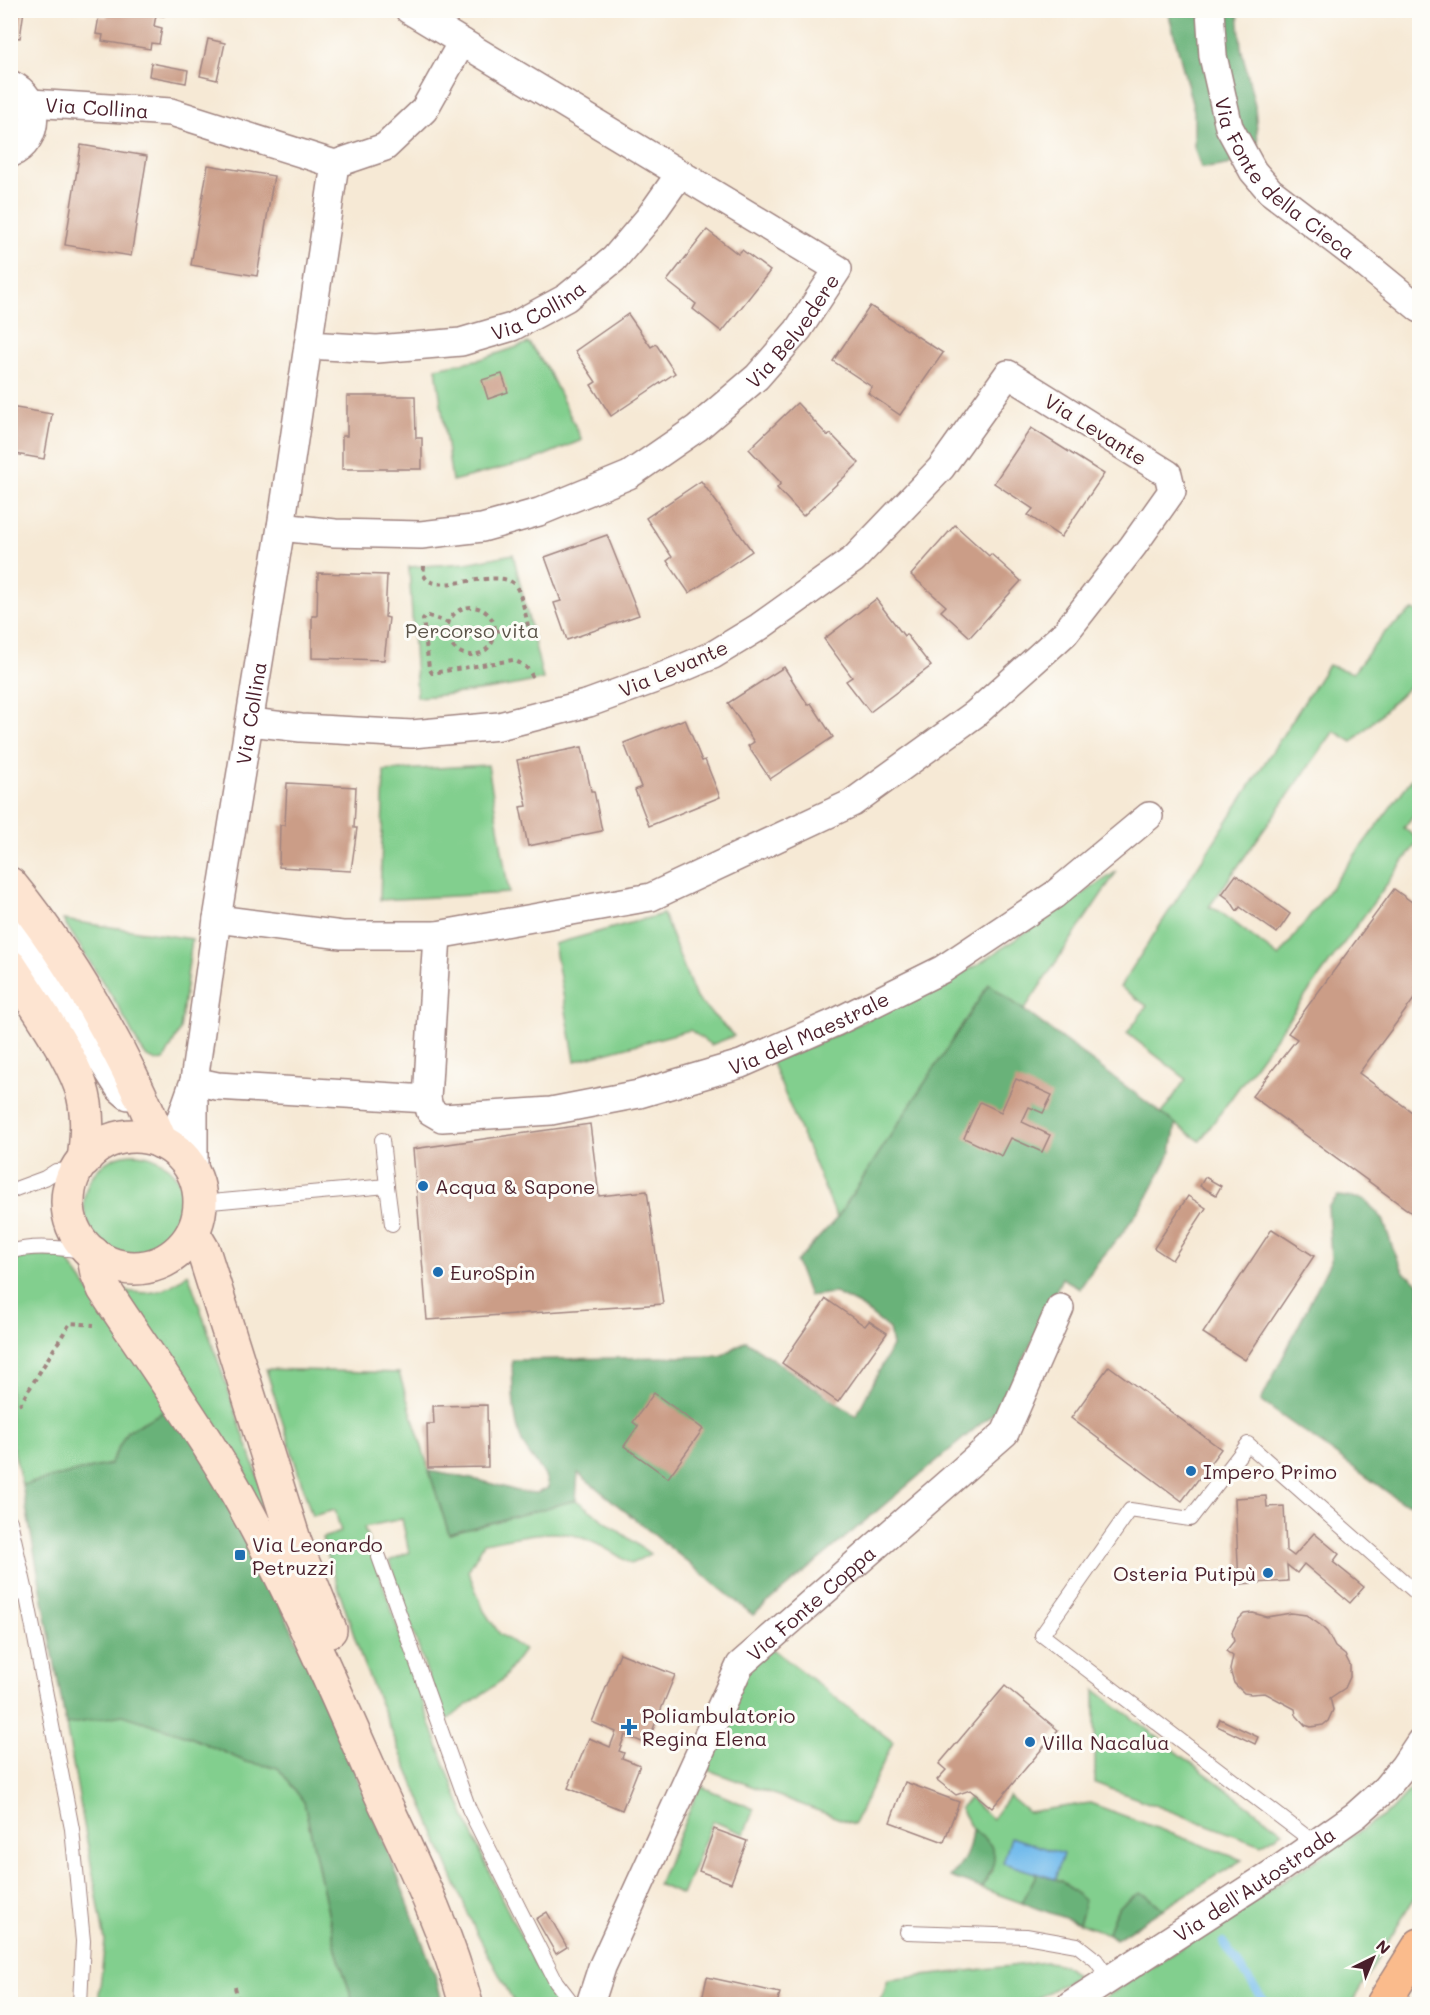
<svg xmlns="http://www.w3.org/2000/svg" width="1430" height="2015" viewBox="0 0 1430 2015" font-family="Mali,sans-serif">
	<style>
		.green { fill: #82cf8e; stroke: #66775c; stroke-width: 1.5 }
		.forest { fill: #69b279; stroke: #5a6852; stroke-width: 1.5 }
		.water { fill: #73bcec; stroke: #5e6e8c; stroke-width: 1.5 }
		.lines { fill: none; stroke-linecap: round; stroke-linejoin: round }
		.stream { stroke: #73bcec; stroke-width: 8 }
		.building { fill: #cb9d87 }
		.service-casing { stroke: #a08480; stroke-width: 16 }
		.minor-casing { stroke: #a08480; stroke-width: 30 }
		.tertiary-casing { stroke: #a08480; stroke-width: 36 }
		.secondary-casing { stroke: #a08480; stroke-width: 36 }
		.motorway-casing { stroke: #a08480; stroke-width: 36 }
		.path { stroke: #a08480; stroke-width: 4; stroke-dasharray: 4.5 4.5; stroke-linecap: butt }
		.service { stroke: #fff; stroke-width: 14 }
		.minor { stroke: #fff; stroke-width: 27 }
		.tertiary { stroke: #fff; stroke-width: 33 }
		.secondary { stroke: #fde4d1; stroke-width: 33 }
		.motorway { stroke: #fabb8c; stroke-width: 33 }
		.poi-dot { fill: #1f6fb2; stroke: #fdfcf7; stroke-width: 2 }
		.labels { text-anchor: middle; dominant-baseline: central; stroke-width: 6; stroke-linejoin: round; paint-order: stroke }
		.street-label { font-size: 20px; fill: #4a1f2b; stroke: #fdfcf7 }
		.park-label { font-size: 20px; fill: #5b5449; stroke: #fdfcf7 }
		.poi-label { font-size: 20px; fill: #4a1f2b; stroke: #fdfcf7; text-anchor: start }
	</style>
	<rect width="100%" height="100%" fill="#fdfcf7"/>
	<filter id="ink" filterUnits="userSpaceOnUse"><feTurbulence type="fractalNoise" baseFrequency=".0167" numOctaves="2"/><feDisplacementMap in="SourceGraphic" scale="12" xChannelSelector="R" yChannelSelector="G"/><feConvolveMatrix kernelMatrix="1 2 1 2 8 2 1 2 1" color-interpolation-filters="sRGB"/></filter>
	<filter id="wash" filterUnits="userSpaceOnUse"><feTurbulence type="fractalNoise" baseFrequency=".008" numOctaves="4" result="noise"/><feDisplacementMap in="SourceGraphic" scale="24" xChannelSelector="R" yChannelSelector="G"/><feGaussianBlur stdDeviation="1.35" result="paint"/><feColorMatrix in="noise" values="0 0 0 0 0 0 0 0 0 0 0 0 0 0 0 0 0 1.4 0 .05"/><feComposite in="paint" operator="in"/></filter>
	<g filter="url(#wash)">
		<rect width="100%" height="100%" fill="#f6e9d5"/>
		<g class="green">
			<path d="M529 343 548 370 582 440 531 461 452 481 436 368 481 359Z"/>
			<path d="M513 554 543 679C502 689 460 694 417 697L409 567 466 563Z"/>
			<path d="M1413 610 1419 613V677L1352 742 1334 731 1209 907 1219 911 1279 957 1419 769V807L1404 828 1419 840 1200 1141 1161 1114 1186 1079 1127 1033 1147 1006 1120 987 1328 665 1353 673 1384 633Z"/>
			<path d="M488 765 509 893 380 900 384 771Z"/>
			<path d="M1117 871 1024 1010 989 984 837 1218 771 1061 819 1043 974 967Z"/>
			<path d="M663 914 696 998 734 1036 711 1045 690 1030 575 1061 554 944Z"/>
			<path d="M63 920 192 939 180 1030 164 1060 157 1061 147 1057 139 1046 118 1006Z"/>
			<circle cx="134" cy="1204" r="50"/>
			<path d="M41 1256 65 1257 172 1407 127 1431 110 1464 22 1485 10 1435V1264L19 1258Z"/>
			<path d="M188 1273 292 1576 115 1290C148 1294 162 1297 188 1273Z"/>
			<path d="M266 1369 399 1373 449 1534 576 1500 650 1554 631 1564C615 1553 596 1542 577 1536 548 1528 512 1538 484 1543L468 1571 484 1611 499 1633 524 1650 502 1680 444 1722 389 1561 409 1552 402 1519 364 1527C408 1657 447 1790 509 1913 525 1944 539 1977 560 2004H515L475 1930 363 1663 322 1538 341 1532 335 1510 312 1516Z"/>
			<path d="M770 1647 893 1742 854 1824 703 1768 743 1668Z"/>
			<path d="M1095 1690 1283 1832 1261 1845 1095 1783Z"/>
			<path d="M123 1714 190 1737 246 1762 278 1767 304 1802 337 1953 354 2004H98L105 1941 66 1725Z"/>
			<path d="M1419 1784V1890L1351 2004H1095L1391 1811 1413 1787Z"/>
			<path d="M700 1786 754 1809 744 1834 713 1821 682 1895 658 1884Z"/>
			<path d="M1009 1796 1028 1812 1090 1803 1242 1860 1163 1909 1148 1896 1131 1897C1117 1908 1112 1917 1108 1934L1079 1923 1083 1911C1071 1883 1065 1882 1037 1873L1022 1903 981 1888 993 1870 991 1846 972 1829 960 1809 969 1798 992 1819Z"/>
			<path d="M1045 1962C1059 1963 1067 1965 1077 1976L1027 2004H880L888 1980Z"/>
		</g>
		<g class="forest">
			<path d="M1168 11H1238L1241 47 1255 106 1258 144C1237 163 1230 167 1201 168L1194 147V111Z"/>
			<path d="M989 984 1176 1124 1171 1152 1147 1198 1121 1235 1098 1262 1080 1288 1062 1278 1002 1406 753 1615 578 1473 576 1500 449 1534 429 1471 482 1481 521 1492 537 1493 548 1488C548 1472 530 1459 523 1444 512 1420 513 1386 512 1360L721 1356 746 1341 856 1416 892 1346 889 1329 859 1305 835 1293 809 1296 796 1262 837 1218Z"/>
			<path d="M1338 1196 1364 1199 1383 1219 1393 1249 1404 1273 1419 1283V1506L1400 1501 1261 1401 1331 1260 1328 1207Z"/>
			<path d="M172 1407 208 1461 308 1662 385 1843 435 1975 443 2004H354L337 1953 304 1802 278 1768 246 1762 190 1737 123 1715 66 1725 22 1485 110 1464 127 1431Z"/>
			<path d="M972 1829C978 1834 988 1840 991 1846 1000 1861 988 1876 981 1888L950 1877C965 1863 970 1849 972 1829Z"/>
			<path d="M1037 1873 1061 1881 1084 1900 1083 1911 1079 1923 1022 1903Z"/>
			<path d="M1140 1893 1148 1896 1163 1909 1116 1939 1108 1934C1112 1914 1120 1901 1140 1893Z"/>
		</g>
		<path class="water" d="M1011 1837 1063 1854 1055 1879 1003 1863Z"/>
		<g class="lines">
			<path class="stream" d="M1223 1942 1266 2004"/>
		</g>
		<g id="blocks">
			<g class="building">
				<path d="M10 10H24L20 38 10 37Z"/>
				<path d="M108 10H165L164 16 156 15 154 26 162 28 159 44 151 43 150 49 102 41 103 35 96 34 99 16 107 17Z"/>
				<path d="M208 39 225 43 217 80 200 76Z"/>
				<path d="M151 63 188 70 186 83 149 76Z"/>
				<path d="M81 145 147 156 131 256 65 245Z"/>
				<path d="M208 165 274 176 257 276 191 265Z"/>
				<path d="M707 230 738 254 742 250 770 271 722 332 693 309 696 304 667 281Z"/>
				<path d="M870 306 943 353 900 415 868 393 872 387 833 361Z"/>
				<path d="M628 314 651 347 656 344 675 373 611 416 591 385 596 382 575 351Z"/>
				<path d="M502 374 508 392 488 399 482 380Z"/>
				<path d="M347 396H415L416 438H422V469H342V436H347Z"/>
				<path d="M797 403 828 436 831 434 859 463 803 516 777 488 781 483 749 449Z"/>
				<path d="M10 407 52 414 44 459 10 453Z"/>
				<path d="M1031 428 1104 474 1061 537 1028 515 1033 509 994 483Z"/>
				<path d="M701 481 752 551 689 593 667 561 672 557 646 518Z"/>
				<path d="M955 525 989 556 991 554 1021 581 970 637 941 611 946 606 911 575Z"/>
				<path d="M607 535 639 615 567 640 554 603 561 601 545 557Z"/>
				<path d="M318 573 387 575 385 617 389 618 384 660 312 658V616H317Z"/>
				<path d="M876 599 904 636 906 634 931 666 870 712 846 681 852 677 824 639Z"/>
				<path d="M784 667 808 705 811 703 833 737 770 779 748 746 754 742 728 703Z"/>
				<path d="M685 719 702 761 705 760 720 797 649 826 635 790 641 787 624 743Z"/>
				<path d="M582 747 591 791H594L602 831 528 846 520 807 527 806 517 760Z"/>
				<path d="M287 783 356 787 354 828H357L351 871 279 867 280 825H285Z"/>
				<path d="M1236 875 1290 914 1277 933 1240 907 1237 911 1230 900 1222 894Z"/>
				<path d="M1394 889 1420 908V991L1359 1073 1420 1118V1219L1252 1096 1297 1039 1288 1033Z"/>
				<path d="M1016 1079 1052 1095 1043 1113 1029 1107 1022 1122 1050 1135 1042 1152 1011 1138 1002 1156 964 1138 980 1102 1001 1112Z"/>
				<path d="M590 1124 599 1196 647 1191 663 1304 427 1320 413 1149Z"/>
				<path d="M1205 1177 1221 1186 1216 1195 1200 1186Z"/>
				<path d="M1188 1196 1206 1208 1172 1260 1154 1248Z"/>
				<path d="M1272 1229 1314 1256 1245 1360 1203 1333Z"/>
				<path d="M826 1299 865 1326 869 1321 887 1333 838 1402 782 1363Z"/>
				<path d="M1109 1366 1221 1449 1182 1501 1071 1418Z"/>
				<path d="M654 1393 703 1429 668 1478 624 1446 638 1426 633 1422Z"/>
				<path d="M487 1405 488 1467 428 1468 427 1424H434L433 1406Z"/>
				<path d="M1266 1496 1267 1507 1284 1506 1286 1550 1294 1556 1314 1533 1339 1554 1333 1562 1364 1587 1350 1603 1304 1564 1297 1573 1287 1565 1288 1581 1239 1584 1235 1498Z"/>
				<path d="M1253 1613 1267 1617 1291 1613 1306 1615 1320 1625 1327 1632 1335 1647 1345 1655 1350 1665V1677L1345 1688 1330 1698 1333 1710 1328 1721 1323 1725 1311 1727 1305 1725 1296 1715 1295 1709 1265 1693 1251 1694 1244 1693 1234 1683 1230 1670 1233 1656 1226 1651 1234 1641 1232 1632 1238 1620 1244 1614Z"/>
				<path d="M620 1653 675 1675 647 1744 625 1735 619 1751 624 1753 622 1758 640 1765 622 1810 568 1788 589 1738 610 1747 616 1732 592 1722Z"/>
				<path d="M1005 1686 1058 1730 992 1808 970 1790 956 1795 937 1780 946 1770 939 1764Z"/>
				<path d="M1220 1719 1258 1737 1255 1744 1217 1726Z"/>
				<path d="M905 1782 959 1802 944 1842 890 1822Z"/>
				<path d="M714 1829 747 1841 731 1883 699 1871Z"/>
				<path d="M547 1912 567 1947 556 1954 536 1919Z"/>
				<path d="M707 1977 780 1993 777 2004H701Z"/>
			</g>
		</g>
	</g>
	<g filter="url(#ink)">
		<use href="#blocks" fill-opacity="0" stroke="#a08480" stroke-width="1.5"/>
		<g class="lines">
			<g class="service-casing">
				<g id="service">
					<path d="M382 1140 387 1186"/>
					<path d="M10 1191 45 1178 56 1171 77 1170"/>
					<path d="M200 1203 387 1186 392 1224"/>
					<path d="M10 1252C35 1244 63 1249 89 1251"/>
					<path d="M10 1521 26 1592 72 1829 83 1941 80 2004"/>
					<path d="M379 1557 469 1809 556 1982 573 2004"/>
					<path d="M10 1595 26 1592"/>
					<path d="M1316 1844 1042 1635 1130 1510 1190 1519 1248 1444 1420 1596"/>
					<path d="M907 1932 1026 1936 1077 1945 1096 1960 1110 1980"/>
				</g>
			</g>
			<g class="minor-casing">
				<g id="minor">
					<path id="s1" d="M1210 10 1213 56 1229 127 1253 171 1270 191 1354 255 1420 309"/>
					<path d="M10 84C42 97 41 141 10 154"/>
					<path id="s2" d="M31 103 171 112 335 164 385 147 424 110 462 42"/>
					<path id="s3" d="M308 345 377 349 461 342 512 327 566 298 614 259 648 219 679 175"/>
					<path id="s4" d="M281 527 335 533 421 535 482 528 539 512 629 475 697 428 757 377 798 330 838 269 409 10"/>
					<path d="M217 919 342 935H437L651 897 852 803 975 714 1065 633 1133 546 1172 491 1168 474 1008 374 941 468 854 559 759 627 713 655 666 675 589 703 499 726 412 734 301 728 251 722"/>
					<path id="s5" d="M437 935 427 1099 430 1111 442 1118 551 1111 639 1094 741 1064 836 1022 943 969 1054 895 1149 816"/>
					<path d="M194 1081 217 1086 427 1099"/>
					<path id="s6" d="M167 1145 177 1129 194 1081 217 919 281 527 335 164"/>
					<path d="M194 1175V1101"/>
					<path id="s7" d="M590 2004 602 1967 740 1665 1005 1433 1060 1308"/>
					<path id="s8" d="M1071 2004 1279 1869 1356 1815 1385 1789 1404 1766 1420 1742"/>
				</g>
			</g>
			<g class="tertiary-casing">
				<path id="tertiary" d="M10 919 48 971 122 1087 129 1093"/>
			</g>
			<g class="secondary-casing">
				<g id="secondary">
					<path d="M10 884C73 961 123 1051 161 1142"/>
					<path d="M10 966C32 1000 68 1050 81 1087 89 1111 87 1136 84 1161"/>
					<circle cx="134" cy="1202" r="66"/>
					<path d="M193 1233 203 1250 209 1269 295 1543 330 1630"/>
					<path d="M93 1253 97 1273 104 1289C145 1352 190 1413 229 1479 286 1577 331 1682 377 1786 410 1857 446 1928 466 2004"/>
				</g>
			</g>
			<g class="motorway-casing">
				<path id="motorway" d="M1383 2004 1420 1945"/>
			</g>
			<g class="path">
				<path d="M424 566C424 569 423 572 424 575 432 597 495 568 513 583 522 590 527 623 530 635L528 637 495 630"/>
				<circle cx="471" cy="631" r="24"/>
				<path d="M449 623 426 615 423 619 429 668 432 673 513 660C525 665 530 669 534 681"/>
				<path d="M10 1406 20 1404 70 1323 94 1325"/>
				<path d="M235 1987 239 2004"/>
			</g>
			<use href="#service" class="service"/>
			<use href="#minor" class="minor"/>
			<use href="#tertiary" class="tertiary"/>
			<use href="#secondary" class="secondary"/>
			<use href="#motorway" class="motorway"/>
		</g>
	</g>
	<g class="poi-dot">
		<circle cx="423" cy="1186" r="6"/>
		<circle cx="438" cy="1272" r="6"/>
		<circle cx="1191" cy="1471" r="6"/>
		<rect x="234" y="1549" width="12" height="12" rx="3"/>
		<circle cx="1268" cy="1573" r="6"/>
		<path d="M626 1718h6v6h6v6h-6v6h-6v-6h-6v-6h6z"/>
		<circle cx="1030" cy="1742" r="6"/>
	</g>
	<g class="labels">
		<g class="street-label">
			<text stroke="none"><textPath href="#s2" startOffset="66">Via Collina</textPath></text>
			<text stroke="none"><textPath href="#s1" startOffset="194">Via Fonte della Cieca</textPath></text>
			<text stroke="none"><textPath href="#s3" startOffset="237">Via Collina</textPath></text>
			<text stroke="none"><textPath href="#s4" startOffset="578">Via Belvedere</textPath></text>
			<text transform="translate(1096 429) rotate(32)">Via Levante</text>
			<text transform="translate(673 668) rotate(-23)">Via Levante</text>
			<text stroke="none"><textPath href="#s6" startOffset="442">Via Collina</textPath></text>
			<text stroke="none"><textPath href="#s5" startOffset="570">Via del Maestrale</textPath></text>
			<text stroke="none"><textPath href="#s7" startOffset="465">Via Fonte Coppa</textPath></text>
			<text stroke="none"><textPath href="#s8" startOffset="219">Via dell'Autostrada</textPath></text>
		</g>
		<g class="park-label">
			<text x="472" y="630">Percorso vita</text>
		</g>
		<g class="poi-label">
			<text x="435" y="1186">Acqua &amp; Sapone</text>
			<text x="450" y="1272">EuroSpin</text>
			<text x="1203" y="1471">Impero Primo</text>
			<text x="252" y="1544">Via Leonardo<tspan x="252" dy="23">Petruzzi</tspan></text>
			<text x="1256" y="1573" text-anchor="end">Osteria Putipù</text>
			<text x="642" y="1715">Poliambulatorio<tspan x="642" dy="23">Regina Elena</tspan></text>
			<text x="1042" y="1742">Villa Nacalua</text>
		</g>
	</g>
	<rect width="1430" height="2015" fill="none" stroke="#fdfcf7" stroke-width="36"/>
	<g transform="translate(1373 1958) rotate(43)" stroke="#fdfcf7" stroke-width="4.5" paint-order="stroke">
	<path d="M0-4.5L10 22L0 15L-10 22Z" fill="#4a1f2b"/>
	<text y="-9" font-size="16" font-weight="bold" text-anchor="middle" fill="#4a1f2b">N</text>
	</g>
</svg>
